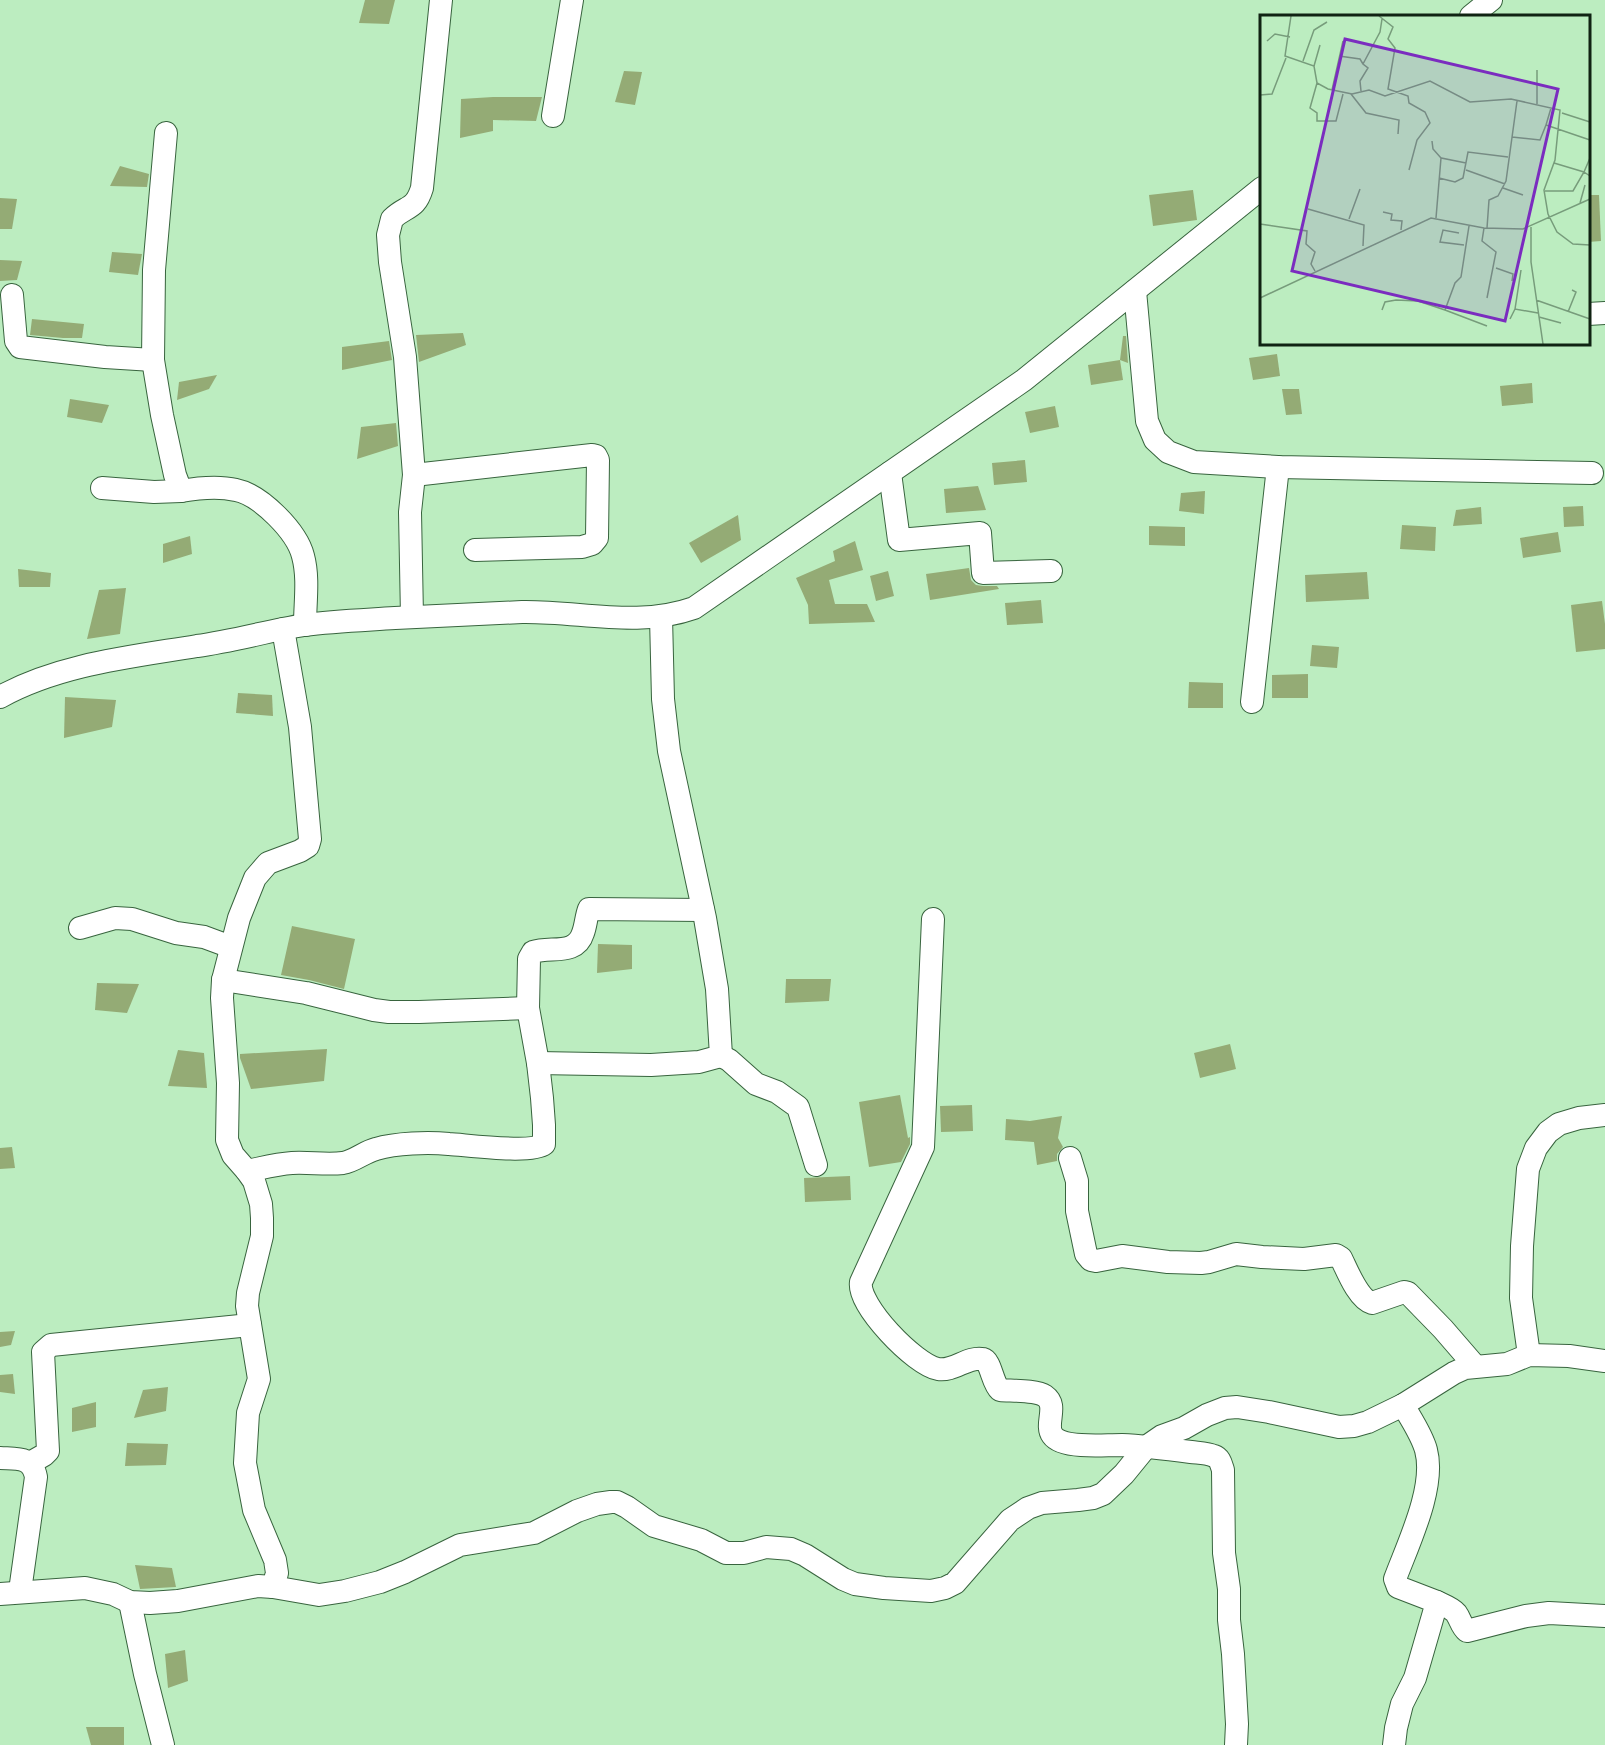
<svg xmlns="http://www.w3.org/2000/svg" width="1605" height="1745" viewBox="0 0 1605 1745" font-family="'Varela Round',sans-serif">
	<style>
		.building { fill: #94ab75 }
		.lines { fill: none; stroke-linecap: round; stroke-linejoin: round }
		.minor-casing { stroke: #38643e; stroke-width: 24 }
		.minor { stroke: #fff; stroke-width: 22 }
		.inset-road { fill: none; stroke: #779c7b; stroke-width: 1.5 }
		.view { fill: #7b2cbf; fill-opacity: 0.15; stroke: #7b2cbf; stroke-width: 3 }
		.inset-edge { fill: none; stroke: #102313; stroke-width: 3 }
	</style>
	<rect width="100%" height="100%" fill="#bcedc0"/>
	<g class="building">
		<path d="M365 0H395L389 24 359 23Z"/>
		<path d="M624 71 642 72 635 105 615 102Z"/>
		<path d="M493 97H542L536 121 493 120V131L460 138 461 99Z"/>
		<path d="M120 166 149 174 147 187 110 186Z"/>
		<path d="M1193 190 1197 220 1153 226 1149 195Z"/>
		<path d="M1588 195H1599L1601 241 1588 242Z"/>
		<path d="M0 198 17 199 12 229H0Z"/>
		<path d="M112 252 142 254 138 275 109 272Z"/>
		<path d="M0 260 22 261 17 280 0 281Z"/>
		<path d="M32 319 84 324 82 338H63L30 335Z"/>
		<path d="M463 333 466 345 419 362 416 335Z"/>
		<path d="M1123 336H1126L1128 363 1120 360Z"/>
		<path d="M389 341 392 360 342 370V347Z"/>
		<path d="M1277 354 1280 376 1253 380 1249 358Z"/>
		<path d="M1120 360 1123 380 1091 385 1088 365Z"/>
		<path d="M217 375 209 389 177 400 179 382Z"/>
		<path d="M1532 383 1533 403 1502 406 1500 386Z"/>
		<path d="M1282 389H1299L1302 414 1286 415Z"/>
		<path d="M70 399 109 405 102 423 67 417Z"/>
		<path d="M1055 406 1059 427 1030 433 1025 412Z"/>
		<path d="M396 423 398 446 357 459 361 427Z"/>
		<path d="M1025 460 1027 482 994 485 992 463Z"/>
		<path d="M978 486 986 510 946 513 944 489Z"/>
		<path d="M1205 491 1204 514 1179 511 1181 493Z"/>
		<path d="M1583 506 1584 526 1564 527 1563 507Z"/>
		<path d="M1481 507 1482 524 1453 526 1456 510Z"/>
		<path d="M738 515 741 540 701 563 689 543Z"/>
		<path d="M1402 525 1436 527 1435 551 1400 549Z"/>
		<path d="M1149 526 1185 527V546L1149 545Z"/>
		<path d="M1558 532 1561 552 1523 558 1520 538Z"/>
		<path d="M190 536 192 554 163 563V544Z"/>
		<path d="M855 541 863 570 829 580 835 604H867L875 622 809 624 808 605 796 578 835 561 833 551Z"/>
		<path d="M969 568 971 580 976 585 983 586H997L999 589 930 600 926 574Z"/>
		<path d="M18 569 51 573 50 587H19Z"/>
		<path d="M888 571 894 596 876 601 870 576Z"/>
		<path d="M1367 572 1369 599 1306 602 1305 575Z"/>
		<path d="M126 588 120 634 87 639 99 590Z"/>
		<path d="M1041 600 1043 623 1007 625 1005 603Z"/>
		<path d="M1602 601 1605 624V649L1576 652 1571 605Z"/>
		<path d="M1312 645 1339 647 1337 668 1310 666Z"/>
		<path d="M1308 674V698H1272V675Z"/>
		<path d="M1189 682 1223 683V708H1188Z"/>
		<path d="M238 693 272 695 273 716 236 713Z"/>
		<path d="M65 697 116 700 112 727 64 738Z"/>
		<path d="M292 926 355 939 344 989 309 980 281 975Z"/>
		<path d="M598 944 632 945V969L597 973Z"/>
		<path d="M786 979H831L829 1001 785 1003Z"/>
		<path d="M97 983 139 984 127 1013 95 1010Z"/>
		<path d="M1230 1044 1236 1069 1200 1078 1194 1053Z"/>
		<path d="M327 1049 324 1081 251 1089 240 1058V1054Z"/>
		<path d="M178 1050 204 1053 207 1088 168 1086Z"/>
		<path d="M900 1095 908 1138 910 1137V1144L901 1162 869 1167 859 1102Z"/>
		<path d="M972 1105 973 1131 941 1132 940 1106Z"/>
		<path d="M1062 1116 1058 1138 1063 1147 1057 1154V1161L1037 1165 1034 1142 1005 1140 1006 1119 1030 1121Z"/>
		<path d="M12 1147 15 1168 0 1169V1148Z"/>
		<path d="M850 1176 851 1200 805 1202 804 1178Z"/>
		<path d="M15 1331 11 1345 0 1347V1332Z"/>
		<path d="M13 1374 15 1394 0 1392V1375Z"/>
		<path d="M168 1387 166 1411 134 1418 143 1390Z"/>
		<path d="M96 1402V1427L72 1432V1408Z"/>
		<path d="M127 1443 168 1444 166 1465 125 1466Z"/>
		<path d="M135 1565 172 1568 176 1587 140 1589Z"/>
		<path d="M185 1650 188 1681 168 1688 165 1654Z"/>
		<path d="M86 1727H124V1745H91Z"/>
	</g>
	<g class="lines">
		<g class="minor-casing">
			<g id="minor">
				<path d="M1471 16 1491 0"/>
				<path d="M553 116 572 0"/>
				<path d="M166 133 154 270 153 360 162 415 175 475 181 491C198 488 219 486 236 490 261 495 297 532 303 556 309 578 305 603 305 625"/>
				<path d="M1135 291 1147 421 1155 440 1168 452 1194 462 1278 467 1592 473"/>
				<path d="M12 295 16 341 20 347 105 357 153 360"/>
				<path d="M1588 314 1605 313"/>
				<path d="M890 473 899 540 980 533 983 573 1051 571"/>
				<path d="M414 475 592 455 596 456 598 460 597 538 592 544 582 547 475 550"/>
				<path d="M102 488 154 492 181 491"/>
				<path d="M412 617 410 512 414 475 405 357 390 262 388 235 392 219C406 205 415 211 422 188L441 0"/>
				<path d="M0 697C60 664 131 657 197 646 233 641 268 631 304 625 334 621 365 620 395 618 438 616 480 614 522 612 580 611 638 628 694 608L1024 380 1262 188"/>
				<path d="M1252 702 1278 467"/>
				<path d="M933 919 923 1147 861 1282C857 1305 915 1365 938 1369 953 1372 968 1356 983 1359 991 1361 992 1383 1000 1390 1011 1391 1036 1390 1045 1396 1065 1410 1026 1442 1081 1445 1095 1446 1108 1445 1122 1445 1145 1446 1168 1449 1191 1452 1198 1453 1207 1453 1214 1456 1220 1458 1221 1464 1223 1470L1224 1553 1229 1589V1620L1233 1654 1237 1724 1236 1745"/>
				<path d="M80 928 115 918 132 919 176 933 204 937 231 947"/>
				<path d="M223 980 306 993 374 1010 389 1012H419L528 1008"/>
				<path d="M721 1056 729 1060 756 1084 777 1092 798 1107 816 1165"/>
				<path d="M538 1063 651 1065 699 1062 721 1056 717 989 705 918 669 751 663 699 661 617"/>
				<path d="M1070 1158 1077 1181V1211L1086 1254 1091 1260 1096 1261 1122 1256 1168 1262 1201 1263 1209 1262 1236 1254 1262 1257 1304 1259 1336 1255 1341 1258C1347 1270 1358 1299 1372 1303L1404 1292 1408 1293 1443 1329 1475 1366"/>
				<path d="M247 1171C262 1168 277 1164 292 1163 309 1162 326 1165 343 1163 355 1161 364 1152 376 1149 396 1143 428 1142 449 1144 467 1145 531 1154 544 1144V1125L542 1098 538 1063 528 1008 529 959 533 952C551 946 576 956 583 933 586 925 586 917 589 909L703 910"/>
				<path d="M1529 1355 1521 1298 1522 1246 1528 1169 1536 1148 1548 1132 1559 1124 1579 1118 1605 1115"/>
				<path d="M0 1458C17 1459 32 1456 36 1477L20 1591"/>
				<path d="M30 1463 44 1455 48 1451 43 1352 51 1345 250 1325"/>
				<path d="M273 1587 277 1573 275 1560 254 1510 245 1463 248 1413 259 1379 247 1306 248 1293 262 1236V1218L261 1204 254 1181 247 1171 233 1155 227 1140 228 1083 222 998 223 980 239 918 255 878 268 863 300 851 308 846 310 839 300 727 283 629"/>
				<path d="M0 1594 85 1588 113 1594 130 1602 150 1603 178 1601 258 1586 273 1587 319 1595 345 1591 380 1582 405 1572 460 1545 534 1533 577 1511 597 1504 611 1502H617L627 1507 654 1526 701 1540 726 1553H744L766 1547 791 1549 805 1555 843 1579 855 1584 884 1588 931 1591 945 1588 955 1583 1010 1520 1028 1508 1042 1503 1078 1500 1093 1498 1103 1494 1124 1474 1146 1447 1162 1436 1184 1428 1207 1415 1225 1408 1237 1407 1269 1412 1339 1427 1354 1426 1368 1422 1403 1405 1454 1373 1465 1368 1507 1364 1529 1355 1569 1356 1605 1361"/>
				<path d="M130 1602 145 1674 163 1745"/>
				<path d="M1437 1602C1443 1605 1452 1608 1456 1613 1461 1620 1461 1626 1467 1631L1526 1616 1549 1613 1605 1616"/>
				<path d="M1394 1745 1396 1728 1402 1704 1415 1678 1437 1602 1398 1587 1395 1579C1408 1544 1436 1487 1426 1450 1422 1435 1411 1419 1403 1405"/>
			</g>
		</g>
		<use href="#minor" class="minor"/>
	</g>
	<g transform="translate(1260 15)">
		<rect width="330" height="330" fill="#bcedc0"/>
		<path class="inset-road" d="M31 1 25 41 54 51 57 68 68 74 92 79 109 75 125 81 170 66 210 87 251 84 300 95 295 145 284 175 288 199 297 217 313 229 330 230M119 1 133 12 128 24 135 33 128 74 148 81 149 88 165 97 170 108 157 125 149 155M7 26 15 19 30 22M79 41 100 44 103 49M43 46 54 15 67 7M54 51 60 30M57 68 50 93 57 98V106H76L83 79M72 75 83 26M101 76 100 66 108 53 103 49 120 17 122 4M91 79 106 98 139 105 138 119M0 80 12 79 26 43M277 89V55M291 93 286 110 330 125M302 98 330 107M252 122 280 125 286 110M172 126 173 134 181 143M330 143 324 157 330 161M206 155 245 169M179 163 195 167 203 163 208 137 248 142M243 173 263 180M285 176H313L324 157 294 148M320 188 325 170M48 194 104 210 103 231M123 197 132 199 131 205 142 206 141 215M176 203 181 143 206 148M89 204 100 174M0 209 47 216 46 229 55 237 51 249 55 256M271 212V247L283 329M224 213 222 226 236 237 227 283M227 213 229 185 238 181 246 166 257 86M199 218 183 215 180 227 204 230M236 253 253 259 252 266M0 283 171 203 224 213 263 214 330 184M276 285 330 304M255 294 261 255M122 295 125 287 136 285 158 286 185 295 195 268 201 262 209 211M185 295 227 311M308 297 316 277 312 275M279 302 301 308M250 304 255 294 278 298"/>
		<path class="view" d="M85 24 298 74 245 306 32 256Z"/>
		<rect width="330" height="330" class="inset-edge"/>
	</g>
</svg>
